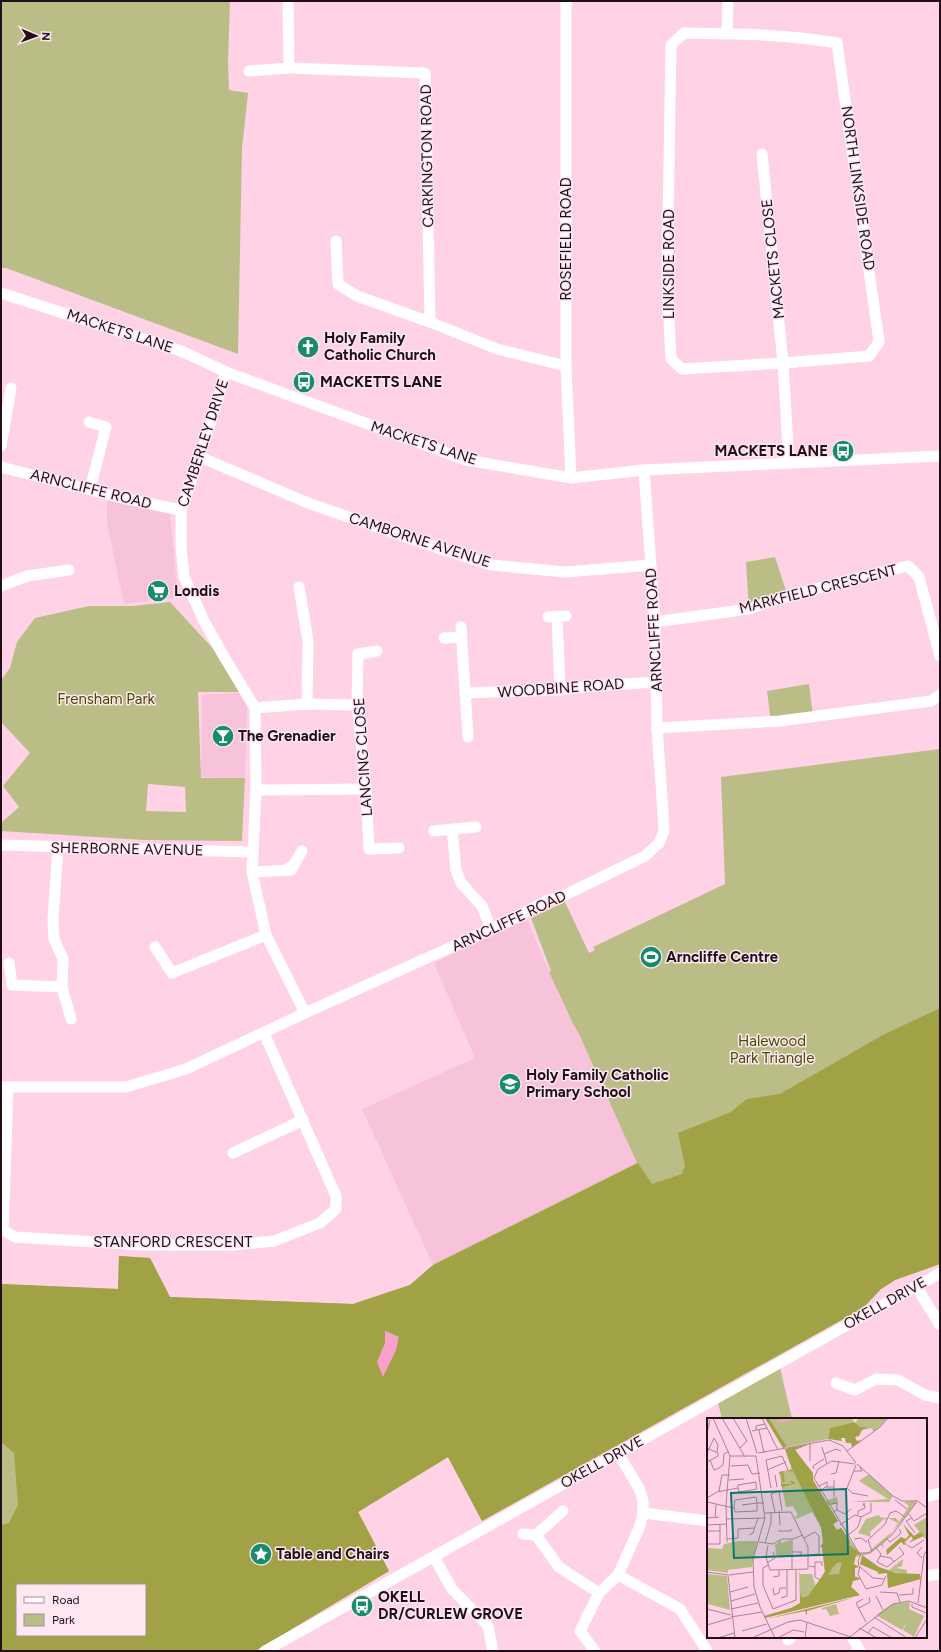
<svg xmlns="http://www.w3.org/2000/svg" width="941" height="1652" viewBox="0 0 941 1652" font-family="Figtree,sans-serif">
	<style>
		.built { fill: #f6c3da }
		.green { fill: #bbbd86; fill-rule: evenodd }
		.forest { fill: #a1a145; fill-rule: evenodd }
		.water { fill: #f8a1cb }
		.lines { fill: none; stroke-linecap: round; stroke-linejoin: round }
		.minor { stroke: #fff; stroke-width: 11 }
		.labels { text-anchor: middle; dominant-baseline: central; stroke-width: 3; stroke-linejoin: round; paint-order: stroke }
		.street-label { font-size: 15px; fill: #210e18; stroke: #fde7f1 }
		.poi-label { font-size: 15px; font-weight: bold; fill: #210e18; stroke: #fde7f1; text-anchor: start }
		.park-label { font-size: 15px; fill: #4a4a00; stroke: #fde7f1 }
		.inset-river { fill: none; stroke: #f8a1cb; stroke-width: 2 }
		.inset-road { fill: none; stroke: #a68494; stroke-width: 1 }
		.view { fill: #0f766e; fill-opacity: 0.15; stroke: #0f766e; stroke-width: 2 }
		.inset-edge { fill: none; stroke: #210e18; stroke-width: 2 }
	</style>
	<rect width="100%" height="100%" fill="#ffd2e6"/>
	<g class="built">
		<path d="M107 500 170 514 178 597 124 604 107 523Z"/>
		<path d="M239 693 247 707 245 778 201 777 202 695Z"/>
		<path d="M527 919 566 1011 579 1034 638 1163 433 1265 362 1109 475 1058 434 963Z"/>
	</g>
	<g class="green">
		<path d="M1 1H230L228 62 229 90 248 93 242 148 238 354 6 268H1Z"/>
		<path d="M775 557 788 597 749 609 746 562Z"/>
		<path d="M170 602 216 652 239 692H198L201 778H245L242 841 144 840 1 831V823L19 807 3 786 30 753 1 722V680L10 668 17 642 35 618 89 606H133ZM148 784 185 787 186 812 146 811Z"/>
		<path d="M809 684 813 716 771 722 767 691Z"/>
		<path d="M940 749V1264L895 1280 881 1289 863 1308 482 1521 448 1457 358 1512 389 1571 255 1651H1V1284L118 1289 119 1256 150 1258 170 1297 353 1304 410 1285 433 1265 637 1163 579 1034 573 1024 549 972 551 971 531 918 565 902 589 953 595 950 593 947 725 884 721 777ZM17 1585H145V1635H17Z"/>
		<path d="M779 1363 792 1419H722L717 1398Z"/>
	</g>
	<path class="forest" d="M940 1008V1264L895 1280 881 1289 863 1308 482 1521 448 1457 358 1512 389 1571 255 1651H1V1525L9 1523 18 1505 14 1453 1 1442V1284L118 1289 119 1256 150 1258 170 1297 353 1304 410 1285 433 1265 638 1163 652 1184 682 1174 685 1166 678 1133 731 1112 747 1099 780 1094 883 1035ZM385 1331 399 1337 377 1362 385 1343ZM17 1585H145V1635H17Z"/>
	<path class="water" d="M385 1331 399 1337 396 1350 383 1377 377 1362 385 1343Z"/>
	<g class="lines">
		<g class="minor">
			<path d="M288 1 289 68 425 73 430 322"/>
			<path d="M566 1V366L571 478"/>
			<path d="M727 34 728 1"/>
			<path d="M249 71 289 68"/>
			<path d="M762 154 783 363 869 356 879 342 837 43C787 34 735 34 684 33L671 45 667 280 671 359 682 369 783 363 789 463"/>
			<path d="M336 241 338 284 357 296 430 322 497 349 566 366"/>
			<path d="M1 293 181 351 226 372 466 460 571 478 644 470 940 456"/>
			<path d="M226 372 200 457 181 510V546L184 577 204 621 223 655 255 708 256 790 252 872 266 935 305 1013"/>
			<path d="M89 422 106 427 90 489"/>
			<path d="M1 446 11 388"/>
			<path d="M200 457 308 503 432 546 491 565 565 572 651 565"/>
			<path d="M1 467 118 497 181 510"/>
			<path d="M1 586 27 576 69 570"/>
			<path d="M299 587 308 641 307 704"/>
			<path d="M548 617 566 616"/>
			<path d="M557 617 560 690"/>
			<path d="M655 622 749 609 777 599 857 578 908 566 919 577 940 656"/>
			<path d="M461 627 468 737"/>
			<path d="M444 638 461 637"/>
			<path d="M377 651 358 654 357 705 366 789 369 849 399 848"/>
			<path d="M465 693 560 690 592 686 657 682"/>
			<path d="M255 708 307 704 357 705"/>
			<path d="M657 728 780 721 931 701 940 695"/>
			<path d="M256 790 366 789"/>
			<path d="M452 829 456 870 461 883 482 906 491 929"/>
			<path d="M434 831 476 827"/>
			<path d="M1 845 252 852"/>
			<path d="M291 870 302 851"/>
			<path d="M252 872 291 870 289 867"/>
			<path d="M155 947 172 973 266 935"/>
			<path d="M9 963 12 985 62 987 63 959 54 939 53 920 58 847"/>
			<path d="M62 987 71 1019"/>
			<path d="M1 1087H126L186 1069 305 1013 509 921 546 901 565 895 645 856 659 843 664 831 663 812 657 728 655 622 644 470"/>
			<path d="M8 1087 3 1230 15 1237 143 1245H233L274 1241 320 1223 336 1209V1196L264 1033"/>
			<path d="M233 1153 303 1120"/>
			<path d="M916 1286 940 1325"/>
			<path d="M836 1383 855 1390 876 1379 898 1380 925 1395 940 1398"/>
			<path d="M926 1494 930 1496 940 1493"/>
			<path d="M563 1511 536 1535 559 1567 599 1593"/>
			<path d="M643 1513 708 1521"/>
			<path d="M523 1534 536 1535"/>
			<path d="M434 1557 452 1589 488 1626 493 1651"/>
			<path d="M618 1575 680 1609 707 1651"/>
			<path d="M926 1576 940 1574"/>
			<path d="M852 1637 860 1651"/>
			<path d="M788 1640 791 1637"/>
			<path d="M265 1651 940 1273"/>
			<path d="M595 1651 580 1631 599 1593 618 1575 640 1526 643 1513V1501L640 1490 618 1453"/>
		</g>
	</g>
	<defs>
		<g id="church-disc" transform="scale(1.15)"><circle r="9.5" fill="#178b6c" stroke="#fde7f1"/><path d="M-1.2-6h2.4v3.5h3.3v2.4h-3.3V6h-2.4V-.1h-3.3v-2.4h3.3Z" fill="#fff"/></g>
		<g id="bus-disc" transform="scale(1.15)"><circle r="9.5" fill="#178b6c" stroke="#fde7f1"/><path d="M-5-6H5V4H4V6H2V4H-2V6H-4V4H-5ZM-3.5-4V0h7V-4ZM-3.5 1.2v1.5H-2V1.2ZM2 1.2v1.5H3.5V1.2Z" fill="#fff"/></g>
		<g id="supermarket-disc" transform="scale(1.15)"><circle r="9.5" fill="#178b6c" stroke="#fde7f1"/><path d="M-6-5.5h2.5l.6 2H6L4.5 2H-2.5L-4.4-4H-6ZM-1.5 3.2a1.3 1.3 0 1 0 .1 0ZM3 3.2a1.3 1.3 0 1 0 .1 0Z" fill="#fff"/></g>
		<g id="bar-disc" transform="scale(1.15)"><circle r="9.5" fill="#178b6c" stroke="#fde7f1"/><path d="M-6-5H6L.8 .8V4.5H3.5V6h-7V4.5H-.8V.8Z" fill="#fff"/></g>
		<g id="stadium-disc" transform="scale(1.15)"><circle r="9.5" fill="#178b6c" stroke="#fde7f1"/><path d="M0-5a6.5 5 0 1 0 0 10a6.5 5 0 1 0 0-10ZM-3.5-1.8h7v3.6h-7Z" fill="#fff"/></g>
		<g id="school-disc" transform="scale(1.15)"><circle r="9.5" fill="#178b6c" stroke="#fde7f1"/><path d="M0-5L7-2L0 1L-7-2ZM-4 1L0 2.5L4 1V4Q0 6-4 4Z" fill="#fff"/></g>
		<g id="sight-disc" transform="scale(1.15)"><circle r="9.5" fill="#178b6c" stroke="#fde7f1"/><path d="M0-6L1.8-2.2L6-1.7L2.9 1.2L3.7 5.4L0 3.3L-3.7 5.4L-2.9 1.2L-6-1.7L-1.8-2.2Z" fill="#fff"/></g>
	</defs>
	<g fill-rule="evenodd">
		<use href="#church-disc" x="308" y="347"/>
		<use href="#bus-disc" x="304" y="382"/>
		<use href="#bus-disc" x="843" y="451"/>
		<use href="#supermarket-disc" x="158" y="591"/>
		<use href="#bar-disc" x="223" y="736"/>
		<use href="#stadium-disc" x="651" y="957"/>
		<use href="#school-disc" x="510" y="1084"/>
		<use href="#sight-disc" x="261" y="1554"/>
		<use href="#bus-disc" x="362" y="1606"/>
	</g>
	<g class="labels">
		<g class="street-label">
			<text transform="translate(427 156) rotate(-91)">CARKINGTON ROAD</text>
			<text transform="translate(858 188) rotate(82)">NORTH LINKSIDE ROAD</text>
			<text transform="translate(566 239) rotate(-90)">ROSEFIELD ROAD</text>
			<text transform="translate(773 259) rotate(-96)">MACKETS CLOSE</text>
			<text transform="translate(669 264) rotate(-90)">LINKSIDE ROAD</text>
			<text transform="translate(120 331) rotate(18)">MACKETS LANE</text>
			<text transform="translate(203 443) rotate(-72)">CAMBERLEY DRIVE</text>
			<text transform="translate(424 443) rotate(18)">MACKETS LANE</text>
			<text transform="translate(91 489) rotate(14)">ARNCLIFFE ROAD</text>
			<text transform="translate(420 540) rotate(18)">CAMBORNE AVENUE</text>
			<text transform="translate(818 589) rotate(-14)">MARKFIELD CRESCENT</text>
			<text transform="translate(654 630) rotate(-93)">ARNCLIFFE ROAD</text>
			<text transform="translate(561 688) rotate(-4)">WOODBINE ROAD</text>
			<text transform="translate(363 757) rotate(-94)">LANCING CLOSE</text>
			<text transform="translate(127 849) rotate(1)">SHERBORNE AVENUE</text>
			<text transform="translate(509 921) rotate(-25)">ARNCLIFFE ROAD</text>
			<text x="173" y="1242">STANFORD CRESCENT</text>
			<text transform="translate(885 1303) rotate(-29)">OKELL DRIVE</text>
			<text transform="translate(602 1462) rotate(-29)">OKELL DRIVE</text>
		</g>
		<g class="poi-label">
			<text x="324" y="338">Holy Family<tspan x="324" dy="17">Catholic Church</tspan></text>
			<text x="320" y="382">MACKETTS LANE</text>
			<text x="828" y="451" text-anchor="end">MACKETS LANE</text>
			<text x="174" y="591">Londis</text>
			<text x="238" y="736">The Grenadier</text>
			<text x="666" y="957">Arncliffe Centre</text>
			<text x="526" y="1075">Holy Family Catholic<tspan x="526" dy="17">Primary School</tspan></text>
			<text x="276" y="1554">Table and Chairs</text>
			<text x="378" y="1597">OKELL<tspan x="378" dy="17">DR/CURLEW GROVE</tspan></text>
		</g>
		<g class="park-label">
			<text x="106" y="699">Frensham Park</text>
			<text x="772" y="1041">Halewood<tspan x="772" dy="17">Park Triangle</tspan></text>
		</g>
	</g>
	<g transform="translate(707 1418)">
		<rect width="220" height="220" fill="#ffd2e6"/>
		<path d="M62 0H145L147 4 123 10 121 21 80 29ZM152 0H181L167 14 164 10H153L148 5ZM87 29 96 46 106 55V62L118 83 130 79 131 85 121 88 131 103 126 106 130 112 134 110 153 136 161 134 186 113 191 105 181 100H189L192 104 202 88 197 84 208 83 209 85 176 126 177 130 174 127 162 136 148 139 147 146 152 149 148 150 147 158 154 160 146 163 144 169 153 177 98 190 93 185 92 153 93 156H105L109 169 118 153 115 129H113L116 125V113L105 94 89 101 88 99 91 97 86 88 79 89 72 54 85 51 78 31ZM162 56 186 78 182 84H143L181 81 152 63ZM172 97 173 99 179 100 180 102 177 101 163 114 164 119 151 115 159 101ZM220 99V123L207 107ZM74 122V125L84 122V139L79 137 75 140 69 136 68 127ZM32 123H50L45 149 21 152V155L0 152V130L15 131 17 126ZM196 141 195 148 189 150 200 152V156L181 153ZM0 156 20 158 23 192 1 186ZM203 184 202 191 217 198 207 219 196 212 202 202 195 212 169 197 185 186ZM129 186 132 196 123 198 119 191 115 192V190Z" fill="#bbbd86"/>
		<path d="M58 0H62L80 29 76 30ZM147 4 153 9 163 10 155 12 152 18 148 19 150 23 155 22 145 29 144 25H139L138 20H134L135 23 121 21 123 10ZM103 26 88 32 106 55V62L131 103 126 106 130 112 134 110 143 123 142 127 154 136 149 137 147 146 152 149 148 150V159L154 161 146 163 144 169 153 177 58 200 57 198 84 190 93 185V175L95 180 101 178 118 154 115 129H113L116 125 114 109 86 53 80 54 85 51 78 31ZM135 144 132 156 121 157 126 149H132H126L130 145ZM76 53 78 64H74L75 66H85L83 64 85 63 89 65 76 69V72L74 67 75 55 73 57 72 54ZM196 106 207 118 213 114 217 118 201 125 206 121 204 118 197 125 201 126 197 127 194 124 180 137 179 132 194 119 199 121 202 117ZM155 137 172 149 189 155 213 156 214 161 181 170 180 155 171 156V154L157 148 153 146ZM149 179 100 193V198L98 193 59 201Z" fill="#a1a145" fill-rule="evenodd"/>
		<path class="inset-river" d="M72 4 88 0"/>
		<path class="inset-road" d="M6 0 23 38 19 86 20 124M15 0 38 39M26 0 40 23 33 30M39 0 50 35M55 0 71 32M49 12V8L58 6M52 12 57 35M45 13 60 10M0 15 3 2M115 29 120 46M0 30 11 35V38L0 44M80 30 122 22 136 28 149 45M140 33 173 9 181 0M0 35 7 20 11 27 10 34M51 35 79 30M117 36 129 31 134 33M23 38H49M49 38 58 100 46 141 47 169 53 189 68 220M3 42 7 52 12 50 16 47 17 36 22 33M103 43V25M148 46 125 43 111 51 107 60 152 135H163L185 117 209 85V82L220 90M150 46 186 78 195 83H208M149 47 140 70 145 75 161 78M24 48 41 47 45 56 53 55M107 51 106 48 117 41M60 52 79 44M147 53H155L153 49M124 56 129 55 132 43M68 57 70 69M22 62 37 61M112 68 120 64V69M31 70 32 74 50 71 49 68M31 70V67L49 64V68M64 70 59 42 75 38 81 52M12 73 15 57H23M113 74 118 69H127M127 79V62M0 80 10 74 31 70M188 82 200 91M0 84 27 90M124 86 130 85V92M27 90 28 82 49 79 50 85 35 87M27 90 28 94 50 93V85H57M72 93 73 107M68 94 64 76 72 73 75 93M126 94 130 92 138 96 144 91M58 95 84 94 101 129V151L63 152 59 139 61 127M201 95 207 103 220 95M151 97V93L158 90 157 85 156 88M0 100 12 99M8 100 9 87M205 100 199 103 208 115M20 101 58 100M0 107 20 106M133 107 148 97 154 99M0 113H13M71 113H84V111M42 117 46 115 51 100M140 118 151 109 154 99 164 94V85M97 120 108 114 112 118V136L102 137M20 121 31 120V111L48 110M85 121V152M147 121 154 120 160 124M180 121 183 124 191 118 194 114 192 111M52 124 66 126 75 121H86L96 117M58 125 64 105V94M0 126H13V107M200 127 205 130 217 122M169 130 174 136 170 144 180 149 197 136 192 129M165 133 161 122 178 106 183 95 189 93 198 99M85 134H95L93 137M154 136 151 143 152 148 166 160 177 161M173 138 184 140 187 144M215 140 210 135 215 129M60 145 68 140 66 134M61 147 56 150V167L66 191 89 182V152M102 148 108 149V144H115V148M108 149V159L113 162M153 149 151 156 159 171 175 167 179 158M0 154 21 157 28 220M22 157 46 154M66 159 72 158V152M66 170 67 177 72 175 73 170H79M23 174 41 169M173 174 190 175 193 184M192 177 206 176V170M169 178 176 192M74 180 80 178V152M156 181 149 185 159 204M24 183 48 176M211 185 217 137 220 132M205 186V189L219 195M152 190 163 184 162 179M0 191 24 197M24 191 51 185M24 199 55 194M167 199 200 220M0 207 24 200M152 210 170 220M35 213 60 206M161 215 166 209 185 220M144 218 186 186 202 183 220 190M11 220 27 215M45 220 81 204 93 202 147 220M71 220 86 212 97 214M98 220 100 204M208 220 220 201"/>
		<path class="view" d="M139 71 141 136 27 140 24 75Z"/>
		<rect width="220" height="220" class="inset-edge"/>
	</g>
	<rect width="941" height="1652" fill="none" stroke="#210e18" stroke-width="4"/>
	<rect x="16" y="1584" width="130" height="52" fill="#fde7f1" stroke="#a5909a"/>
	<rect x="24" y="1597" width="20" height="6" fill="#ffffff" stroke="#a5909a"/>
	<text x="52" y="1604" font-size="12" fill="#210e18">Road</text>
	<rect x="24" y="1614" width="20" height="12" fill="#bbbd86" stroke="#a5909a"/>
	<text x="52" y="1624" font-size="12" fill="#210e18">Park</text>
	<g transform="translate(36 36) rotate(92)" stroke="#fde7f1" stroke-width="3" paint-order="stroke">
	<path d="M0-3L7 15L0 10L-7 15Z" fill="#210e18"/>
	<text y="-6" font-size="11" font-weight="bold" text-anchor="middle" fill="#210e18">N</text>
	</g>
</svg>
